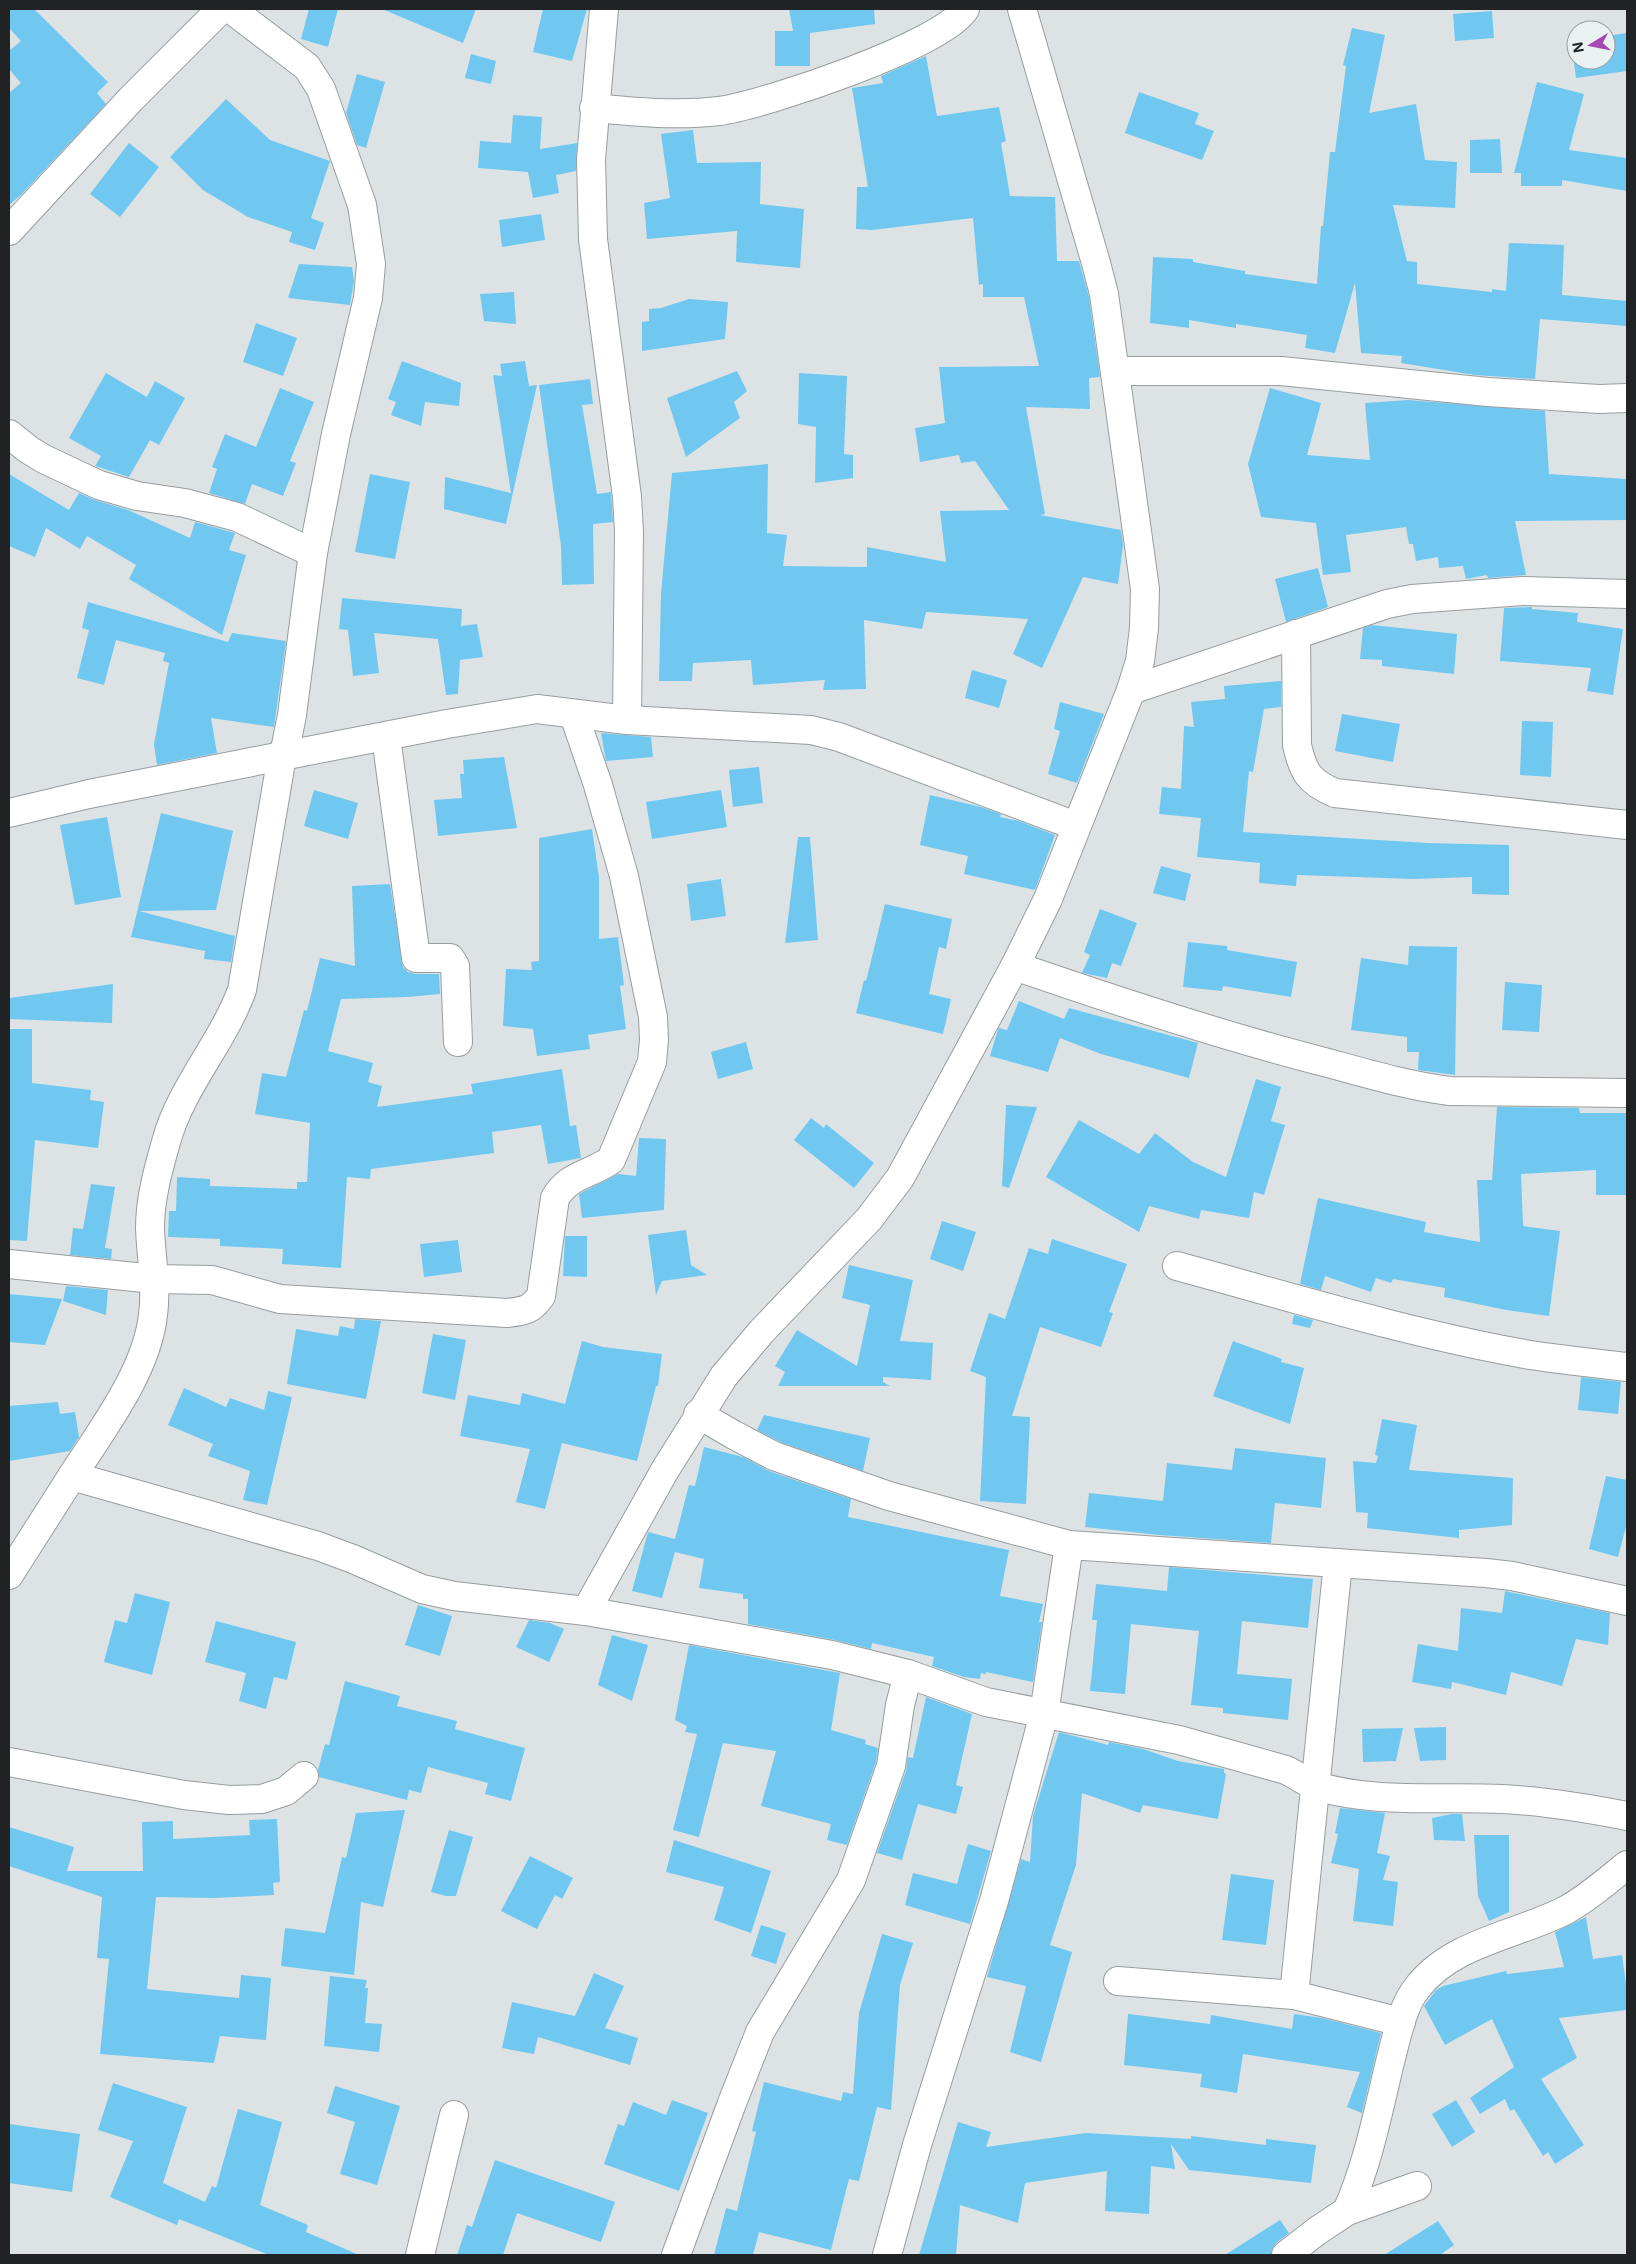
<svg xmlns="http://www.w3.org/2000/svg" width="1636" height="2264" viewBox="0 0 1636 2264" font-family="Inter,sans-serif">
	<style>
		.building { fill: #70c8f1 }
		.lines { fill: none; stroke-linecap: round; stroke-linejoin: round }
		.minor-casing { stroke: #979d9e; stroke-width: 30 }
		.minor { stroke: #fff; stroke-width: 28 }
	</style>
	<rect width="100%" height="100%" fill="#dde3e4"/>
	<g class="building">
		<path d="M9 9H34L108 82 97 93 106 104 21 195 9 205V93L21 83 9 69V51L21 41 9 28Z"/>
		<path d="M309 9H338L328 47 301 39Z"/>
		<path d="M382 9H476L463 43Z"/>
		<path d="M543 9H587L572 61 533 52Z"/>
		<path d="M789 9H874L875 24 810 33V66H775V31H793Z"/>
		<path d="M1492 11 1494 38 1455 41 1453 14Z"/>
		<path d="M1352 28 1385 35 1369 113 1416 104 1425 160 1457 162 1455 208 1393 205 1407 261 1417 262V284L1492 292V289L1506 291 1509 243 1564 245 1562 295 1627 301V326L1540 319 1535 379 1475 375 1401 363 1402 356 1361 353 1355 283 1335 353 1305 348 1307 335 1236 324V328L1189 320V328L1150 323 1153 257 1193 259V262L1245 271V274L1317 284 1321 226H1323L1330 152H1335L1346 66 1343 65Z"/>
		<path d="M1627 33V71L1576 78 1571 41 1576 40V60H1606V36Z"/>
		<path d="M471 54 496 61 491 84 465 78Z"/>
		<path d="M926 56 937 116 999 107 1006 141 1001 143 1010 196 1055 197 1057 261H1079L1089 297 1100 377 1089 378 1090 409 1026 407 1045 514 1040 515 1121 530 1123 545 1118 584 1083 577 1042 668 1013 654 1028 619 926 612 922 629 864 620 866 689 823 690 825 680 753 685 751 660 693 663 692 681H659L661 593 672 473 768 464 767 533 787 535 783 566 867 567V547L946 562 940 511 1009 510 975 461 961 463 959 455 920 462 915 428 945 423 939 367 1039 366 1024 297H983V284L979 285 973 218 872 230 856 229 857 187H868L852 88 883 83 881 76Z"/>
		<path d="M357 74 385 82 366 148 357 145 346 113Z"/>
		<path d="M1537 82 1584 94 1569 150 1627 158V191L1562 180V186H1521V173H1514Z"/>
		<path d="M1139 92 1199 113 1195 124 1214 131 1202 160 1125 133Z"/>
		<path d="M226 99 270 140 330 161 311 218 324 223 315 250 289 242 292 232 248 217 203 190 170 157Z"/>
		<path d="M513 115 542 117 540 149 577 143 576 171 556 175 559 193 533 198 528 172 478 168 480 141 511 143Z"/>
		<path d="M693 130 697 163 761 162 760 204 804 209 800 268 736 262 737 231 647 239 644 203 670 198 661 134Z"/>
		<path d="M1500 139 1502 173H1470V140Z"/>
		<path d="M129 143 159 167 120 217 90 194Z"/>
		<path d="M541 214 545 240 502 247 499 220Z"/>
		<path d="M299 264 352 267 354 281 350 305 288 298Z"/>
		<path d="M514 292 516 324 484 321 480 294Z"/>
		<path d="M689 299 728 302 725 339 642 351V322L649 321V309L661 308Z"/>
		<path d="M256 323 297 338 283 376 243 362Z"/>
		<path d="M402 361 461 383 459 406 425 402 421 426 391 415 396 402 388 399Z"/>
		<path d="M525 361 529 386 537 385 506 524 444 509 445 477 511 493 493 375 502 376 500 364Z"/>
		<path d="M737 371 747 391 734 402 740 418 686 457 667 398Z"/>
		<path d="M106 373 147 397 155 381 185 398 159 445 150 440 129 477 95 466 101 456 69 438Z"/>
		<path d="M799 373 847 376 844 454 853 455V478L815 483 816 427 798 424Z"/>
		<path d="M590 379 593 404 582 405 597 494 611 492 613 522 593 524 594 584 562 585 561 546 539 385Z"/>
		<path d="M280 388 314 402 290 461 296 463 283 496 252 484 245 504 209 493 217 469 212 467 225 434 256 447Z"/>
		<path d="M1270 388 1321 403 1307 455 1370 460 1365 403 1408 400 1545 411 1549 474 1627 479V520L1515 521 1526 575 1488 578 1487 575 1466 579 1463 566 1439 568 1438 557 1416 561 1413 544H1409L1406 527 1346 535 1351 572 1323 575 1316 523 1261 517 1248 464Z"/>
		<path d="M9 474 69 510 79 493 95 500 128 510 190 538 195 522 235 533 229 550 246 555 222 635 129 579 136 565 87 536 80 549 46 528 35 557 9 546Z"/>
		<path d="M370 474 410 482 395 559 355 552Z"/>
		<path d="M1318 568 1328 607 1286 622 1275 579Z"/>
		<path d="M342 598 462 609 461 626 477 624 483 657 460 660 458 694 446 695 438 639 374 633 379 673 353 676 348 630 339 629Z"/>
		<path d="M88 602 228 642 232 633 286 641 274 727 211 718 217 753 157 765 154 744 169 663 163 661 165 653 116 640 104 685 77 678 89 630 82 628Z"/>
		<path d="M1532 607V609L1578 613 1577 622 1623 629 1613 695 1587 691 1591 668 1500 661 1504 608Z"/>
		<path d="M1372 625 1457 634 1454 674 1382 666V660L1360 659 1363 628Z"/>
		<path d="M972 670 1007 680 999 708 965 698Z"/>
		<path d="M1281 681V707L1264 709 1253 772 1249 771 1243 832 1428 843 1509 845V895L1472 894V877L1414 879 1297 875 1296 886 1259 883 1260 863 1197 857 1201 818 1159 814 1162 787 1181 789 1184 726 1194 727 1191 702 1225 699 1224 686Z"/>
		<path d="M1060 702 1104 714 1077 783 1048 774 1060 731 1054 729Z"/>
		<path d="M1342 714 1400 724 1393 762 1335 751Z"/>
		<path d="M1522 721 1553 722 1551 777 1520 775Z"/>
		<path d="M601 733 651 737 653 757 606 761Z"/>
		<path d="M504 757 517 828 438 836 434 800 462 798 460 774H464L463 760Z"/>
		<path d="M759 767 763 803 733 807 729 770Z"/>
		<path d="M314 790 358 803 348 839 304 826Z"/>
		<path d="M721 790 727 827 652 839 646 802Z"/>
		<path d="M930 795 981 807 1001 814 1000 817 1019 821 1055 835 1035 890 964 874 968 856 920 845Z"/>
		<path d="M161 813 233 831 216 910 139 911 235 936 231 962 204 959 205 951 131 937Z"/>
		<path d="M107 817 121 897 75 905 60 825Z"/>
		<path d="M592 829 599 877V939L618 937 624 985 620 986 626 1029 588 1035 590 1049 537 1056 533 1029 503 1026 506 969 532 970 531 962 539 961V838Z"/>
		<path d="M798 837H810L818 940 785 943Z"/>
		<path d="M1161 866 1191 874 1185 901 1153 893Z"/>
		<path d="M721 879 726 916 691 921 687 884Z"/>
		<path d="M390 884 403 967 408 972 416 974H439L440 994 408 997 341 999 328 1051 373 1063 368 1082 382 1086 377 1107 473 1094 471 1084 562 1069 570 1126 576 1125 581 1158 548 1164 541 1125 492 1132 494 1153 371 1169 370 1179 347 1177 341 1268 282 1264 283 1249 220 1246V1239L168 1237 169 1211H176L177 1177 210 1179V1186L297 1189V1182H307L310 1123 255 1114 262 1073 286 1077 304 1010 307 1011 320 958 355 966 352 886Z"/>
		<path d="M885 904 952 919 946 949 939 947 929 994 951 999 943 1034 856 1013 864 980 866 981Z"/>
		<path d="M1100 909 1137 923 1121 966 1112 963 1107 978 1082 973 1090 955 1084 952Z"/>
		<path d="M1188 942 1227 946V950L1297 962 1291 997 1223 986 1222 991 1183 987Z"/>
		<path d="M1409 946 1457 947 1455 1075 1418 1070 1419 1052H1407V1037L1351 1030 1361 958 1408 965Z"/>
		<path d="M1505 982 1542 985 1539 1032 1502 1030Z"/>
		<path d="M113 984 112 1023 9 1019V998Z"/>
		<path d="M1019 1001 1064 1019 1069 1008 1198 1043 1189 1078 1101 1054 1060 1038 1048 1072 990 1056 997 1033 999 1028 1007 1030Z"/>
		<path d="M9 1029H32V1083L91 1090 90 1100 104 1102 98 1148 35 1140 27 1241 9 1240Z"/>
		<path d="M746 1042 753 1069 718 1079 711 1052Z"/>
		<path d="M1256 1079 1281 1087 1271 1121 1285 1125 1264 1195 1254 1192 1249 1218 1201 1210 1199 1219 1149 1206 1139 1232 1046 1177 1079 1120 1139 1154 1155 1133 1193 1162 1226 1177Z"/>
		<path d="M1006 1105 1037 1107 1009 1188 1002 1186Z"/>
		<path d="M1497 1107 1579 1108 1580 1113H1627V1195H1596V1170L1521 1174 1523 1226 1560 1231 1549 1316 1506 1310 1444 1297 1445 1288 1393 1279 1391 1283 1376 1278 1371 1292 1325 1276 1321 1290 1300 1284 1318 1198 1426 1222 1424 1232 1480 1242 1477 1180H1492Z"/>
		<path d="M811 1118 824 1128 826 1124 874 1163 854 1188 794 1140Z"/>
		<path d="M639 1138 666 1139 664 1210 582 1218 579 1194 618 1174 636 1176Z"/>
		<path d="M91 1184 115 1187 105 1248 112 1249 111 1259 70 1255 73 1228 83 1229Z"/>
		<path d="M942 1221 976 1232 963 1271 930 1259Z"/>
		<path d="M686 1230 691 1265 707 1275 662 1281 656 1295 648 1235Z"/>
		<path d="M565 1236H587V1277L563 1276Z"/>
		<path d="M1052 1239 1127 1264 1109 1312 1113 1313 1101 1347 1040 1327 1012 1416 1030 1417 1026 1504 980 1501 986 1377 970 1371 989 1313 1005 1319 1029 1248 1048 1254Z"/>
		<path d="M458 1240 462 1272 424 1277 420 1244Z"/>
		<path d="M849 1265 913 1280 900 1341 933 1343 931 1380 883 1377V1382L890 1386H778L785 1372 775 1366 797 1330 857 1366 870 1305 842 1298Z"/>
		<path d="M66 1286 108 1290 106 1315 63 1301Z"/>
		<path d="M9 1294 62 1299 45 1345 9 1342Z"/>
		<path d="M1294 1315 1313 1320 1310 1328 1292 1324Z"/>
		<path d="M355 1319 381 1321 366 1399 287 1384 296 1329 338 1336 340 1326 354 1329Z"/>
		<path d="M433 1334 466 1340 455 1400 422 1393Z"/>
		<path d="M582 1341 603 1347 662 1354 658 1386H656L637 1461 562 1443 545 1509 516 1502 530 1449 460 1436 468 1395 520 1405 522 1393 565 1404Z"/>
		<path d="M1233 1341 1282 1359 1281 1362 1304 1368 1290 1424 1213 1396Z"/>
		<path d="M1581 1377 1621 1382 1618 1414 1578 1410Z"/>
		<path d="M184 1388 226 1407 230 1398 264 1410 268 1391 292 1397 267 1505 243 1500 250 1471 208 1456 213 1444 168 1425Z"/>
		<path d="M58 1402 60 1414 75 1412 79 1437 70 1451 9 1461V1406Z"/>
		<path d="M764 1415 870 1438 863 1471 780 1442 757 1430Z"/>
		<path d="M1382 1419 1417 1425 1409 1470 1513 1478 1512 1525 1459 1530V1538L1367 1528 1368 1513 1356 1512 1353 1461 1376 1463 1378 1456 1375 1455Z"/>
		<path d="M704 1447 743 1457 769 1471 851 1499 848 1517 1009 1550 1000 1596 1043 1604 1039 1622H1042L1033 1682 986 1672V1674L981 1673 980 1679 964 1677 932 1666 934 1657 872 1643 871 1649 835 1640 748 1624V1599H743V1594L699 1588 704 1559 675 1552 662 1598 632 1591 648 1532 675 1539 689 1485 695 1486Z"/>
		<path d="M1235 1448 1326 1458 1321 1508 1275 1503 1271 1543 1159 1535 1085 1527 1089 1493 1163 1501 1167 1463 1232 1470Z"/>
		<path d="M1606 1476 1627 1480V1523L1618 1557 1589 1549Z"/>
		<path d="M1169 1567 1313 1579 1308 1628 1242 1621 1237 1674 1292 1679 1288 1720 1223 1713V1708L1191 1705 1199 1631 1131 1624 1125 1694 1090 1691 1097 1620H1092L1096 1584 1167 1591Z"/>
		<path d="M1505 1591 1610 1613 1608 1645 1576 1639 1562 1686 1511 1672 1506 1695 1452 1682 1451 1689 1412 1682 1418 1644 1458 1651 1461 1608 1502 1613Z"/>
		<path d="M135 1593 170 1602 152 1675 104 1662 115 1620 127 1623Z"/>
		<path d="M418 1605 452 1616 440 1656 405 1645Z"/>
		<path d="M529 1620 550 1623 564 1629 549 1662 516 1647Z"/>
		<path d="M216 1621 296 1642 287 1680 274 1677 266 1709 239 1701 246 1673 205 1662Z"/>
		<path d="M612 1635 648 1645 632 1701 598 1685Z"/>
		<path d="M689 1645 840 1673 831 1730 866 1740 865 1744 878 1748 876 1762 847 1845 827 1840 831 1824 761 1806 776 1751 723 1743 699 1837 673 1830 697 1734 685 1732 687 1726 675 1720Z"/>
		<path d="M345 1681 400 1696 397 1706 457 1721 455 1729 525 1748 511 1801 485 1794 488 1783 428 1767 421 1793 409 1790 407 1800 319 1777 318 1770 325 1744 329 1745Z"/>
		<path d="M926 1697 972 1714 956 1785 963 1787 956 1814 918 1804 902 1860 877 1853 906 1771 908 1757 913 1758Z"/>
		<path d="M1446 1727V1760L1420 1761 1414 1728Z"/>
		<path d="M1403 1728 1396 1761 1363 1762 1362 1729Z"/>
		<path d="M1059 1732 1108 1745 1109 1742 1143 1749 1178 1761 1224 1769V1773L1226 1774 1218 1819 1143 1805 1140 1813 1082 1793 1076 1865 1050 1945 1072 1952 1041 2062 1010 2052 1026 1986 987 1977 1021 1859 1030 1862 1033 1816Z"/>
		<path d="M1340 1808 1385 1813 1377 1853 1390 1856 1383 1880 1398 1882 1393 1926 1353 1921 1359 1869 1331 1863 1338 1834 1335 1833Z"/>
		<path d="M405 1810 383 1907 361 1902 354 1975 281 1966 285 1928 325 1933 342 1857 346 1858 356 1813Z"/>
		<path d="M1452 1814H1462L1465 1841 1434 1840 1432 1818Z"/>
		<path d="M277 1819 280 1882 273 1883 274 1895 213 1898 156 1897 147 1989 239 1998 241 1975 271 1978 266 2040 220 2036 214 2063 100 2054 109 1959 97 1958 102 1897 9 1866V1827L74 1847 67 1871H143L142 1822 173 1821V1839L250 1835 249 1820Z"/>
		<path d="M449 1830 473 1837 456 1896H446L431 1892Z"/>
		<path d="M1474 1835H1509V1912L1489 1921 1478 1896Z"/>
		<path d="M674 1840 771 1871 751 1933 714 1920 724 1887 666 1872Z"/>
		<path d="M968 1844 991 1851 970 1924 905 1905 913 1873 957 1884Z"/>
		<path d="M530 1856 573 1878 562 1899 555 1895 537 1929 501 1911Z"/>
		<path d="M1231 1874 1274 1880 1266 1945 1222 1940Z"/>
		<path d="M1586 1917 1593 1959 1622 1955 1627 1992V2010L1559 2018 1577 2058 1541 2079 1584 2145 1555 2164 1548 2152 1543 2156 1514 2109 1510 2111 1505 2099 1480 2114 1470 2098 1514 2067 1492 2019 1445 2045 1424 2006 1436 1990 1443 1986 1506 1971 1507 1974 1564 1967 1555 1932Z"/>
		<path d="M761 1925 786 1933 776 1964 751 1956Z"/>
		<path d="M882 1934 913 1943 900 1985 891 2110 877 2107 859 2181 849 2179 831 2250 759 2232 753 2255H714L726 2208 737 2211 756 2132 752 2131 764 2082 841 2101 843 2092 853 2094 859 2013Z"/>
		<path d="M594 1973 624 1986 605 2028 638 2038 630 2065 538 2037 534 2054 502 2048 512 2002 575 2016Z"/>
		<path d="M330 1976 367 1980 365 1988H368L365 2023 382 2024 379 2052 324 2046Z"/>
		<path d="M1128 2014 1210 2024 1211 2015 1292 2029 1294 2014 1322 2018 1381 2033 1362 2113 1347 2107 1360 2072 1243 2054 1237 2093 1200 2087 1202 2074 1124 2065Z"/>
		<path d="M113 2083 187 2107 163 2183 205 2202 212 2186 216 2188 238 2109 282 2122 260 2205 308 2225 306 2232 359 2255H269L179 2219 177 2225 110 2197 133 2141 98 2130Z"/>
		<path d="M335 2086 400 2106 377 2185 340 2174 355 2122 327 2113Z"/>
		<path d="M672 2100 708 2113 679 2191 604 2164 618 2124 624 2126 633 2102 666 2115Z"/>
		<path d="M1456 2100 1475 2132 1452 2147 1432 2114Z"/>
		<path d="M958 2122 991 2132 986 2147 1086 2133 1191 2139V2136L1266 2145V2139L1316 2145 1311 2183 1189 2170 1171 2144 1175 2169 1151 2166 1149 2214 1105 2211 1107 2171 1025 2183 1018 2223 960 2205 956 2255H919Z"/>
		<path d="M9 2124 80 2134 72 2192 9 2183Z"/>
		<path d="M495 2160 615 2202 601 2242 517 2213 503 2255H457L467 2225 472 2227Z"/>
		<path d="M1280 2220 1289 2233 1276 2243 1272 2249 1271 2255H1225Z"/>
		<path d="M1438 2221 1454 2245 1440 2255H1384Z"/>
	</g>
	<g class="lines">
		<g class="minor-casing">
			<g id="minor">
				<path d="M604 9 591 159 593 239 627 497 629 532 627 720"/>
				<path d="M594 108C636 112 677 116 719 111 764 105 943 45 965 9"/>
				<path d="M9 231 131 99 221 9"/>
				<path d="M1115 371H1281L1488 392 1599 399 1627 398"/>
				<path d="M9 434 29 450 44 459 99 485 137 496 185 503 237 517 313 553"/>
				<path d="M1296 634 1297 745C1303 772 1309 782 1335 793L1627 825"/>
				<path d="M1131 690 1387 604 1412 599 1523 591 1627 594"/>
				<path d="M386 737 416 958H450L455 966 458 1042"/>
				<path d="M9 813 89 794 282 756 447 724 537 709 627 720 811 730 839 737 1076 826"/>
				<path d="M1015 966C1119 1002 1222 1036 1328 1063 1368 1074 1409 1086 1450 1091L1627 1093"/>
				<path d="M9 1264 154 1279 212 1280 280 1299 507 1313C525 1311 531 1310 541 1296L555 1198C569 1174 590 1175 611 1160L652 1062 654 1040 653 1017 624 876 598 785 574 715"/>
				<path d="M1177 1266C1294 1298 1411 1334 1530 1355 1562 1360 1595 1363 1627 1367"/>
				<path d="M698 1414 734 1435 774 1456 889 1496 1069 1545 1486 1573 1512 1576 1627 1601"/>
				<path d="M72 1476 318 1546 353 1559 422 1589 454 1596 586 1611 832 1655 908 1674 986 1702 1179 1740 1286 1770C1295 1774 1309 1784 1316 1786 1376 1804 1441 1796 1502 1799 1544 1801 1586 1808 1627 1816"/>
				<path d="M9 1575C31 1541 52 1507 74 1473 104 1427 147 1370 153 1315 157 1286 151 1257 150 1228 150 1199 158 1170 166 1142 181 1087 222 1044 242 990L282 756 286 745 292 715 313 553 336 434 368 298 371 264 362 205 321 89 307 67 231 9"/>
				<path d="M586 1611 665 1470 724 1376 762 1331 869 1219 900 1178 1015 966 1048 899 1131 690 1140 661 1144 628 1145 589 1104 294 1096 263 1022 9"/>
				<path d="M9 1762 184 1795 229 1800 262 1799 286 1791 304 1776"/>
				<path d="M1118 1981 1294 1995 1401 2022"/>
				<path d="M1294 1995 1338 1563"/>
				<path d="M1347 2211C1368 2164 1378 2112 1390 2062 1396 2040 1402 2006 1417 1988 1452 1942 1518 1935 1566 1910 1588 1898 1607 1881 1627 1865"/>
				<path d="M420 2255 454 2115"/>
				<path d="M676 2255 732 2103 760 2032 851 1880 891 1766 900 1705 908 1674"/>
				<path d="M887 2255 917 2145 994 1901 1044 1714 1069 1545"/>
				<path d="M1286 2255 1317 2231 1347 2211 1417 2186"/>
			</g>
		</g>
		<use href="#minor" class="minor"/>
	</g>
	<rect width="1636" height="2264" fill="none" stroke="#202223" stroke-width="20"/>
	<g transform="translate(1591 45) rotate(260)"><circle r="24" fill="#eaf1f2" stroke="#999e9f"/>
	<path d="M0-4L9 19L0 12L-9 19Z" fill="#a448b2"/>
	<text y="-8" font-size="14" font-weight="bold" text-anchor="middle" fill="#202223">N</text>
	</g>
</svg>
